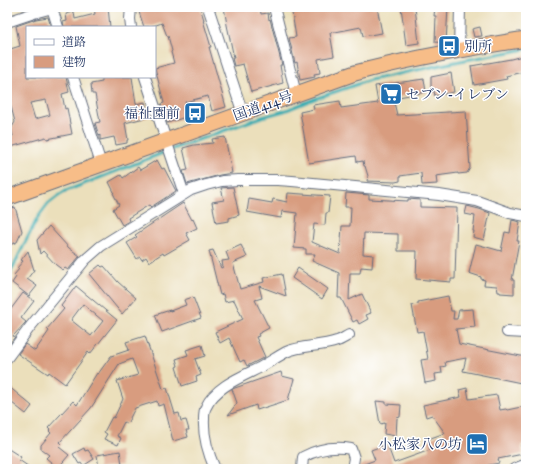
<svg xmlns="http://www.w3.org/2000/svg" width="533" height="476" viewBox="0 0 533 476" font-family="'IM FELL Double Pica','Noto Serif JP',serif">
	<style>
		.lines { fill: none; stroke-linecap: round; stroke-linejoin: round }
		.stream { stroke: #3badb3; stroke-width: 3 }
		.building { fill: #d89c7f; fill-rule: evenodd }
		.minor-casing { stroke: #646d7f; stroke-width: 12 }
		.highway-casing { stroke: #646d7f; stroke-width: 17 }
		.minor { stroke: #fff; stroke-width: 10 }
		.highway { stroke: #f7bd88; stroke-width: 15 }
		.labels { text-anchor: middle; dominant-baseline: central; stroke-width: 3; stroke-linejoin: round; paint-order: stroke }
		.poi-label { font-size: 14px; fill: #1b2f5e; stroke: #fff; text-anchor: start }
		.street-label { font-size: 14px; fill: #1b2f5e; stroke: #fff }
	</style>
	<rect width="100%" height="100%" fill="#fff"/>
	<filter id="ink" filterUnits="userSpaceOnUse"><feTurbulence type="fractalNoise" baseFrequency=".025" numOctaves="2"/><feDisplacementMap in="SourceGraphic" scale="8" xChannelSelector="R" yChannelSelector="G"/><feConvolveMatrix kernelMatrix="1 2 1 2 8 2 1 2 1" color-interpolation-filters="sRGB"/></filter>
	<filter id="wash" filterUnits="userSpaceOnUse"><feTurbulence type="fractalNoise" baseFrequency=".012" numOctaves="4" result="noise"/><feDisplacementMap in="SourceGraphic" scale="16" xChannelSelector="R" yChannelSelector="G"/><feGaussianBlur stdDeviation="0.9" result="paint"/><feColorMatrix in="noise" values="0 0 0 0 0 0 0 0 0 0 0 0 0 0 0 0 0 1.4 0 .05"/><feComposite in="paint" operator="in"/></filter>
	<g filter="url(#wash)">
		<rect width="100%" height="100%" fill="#ebdfbb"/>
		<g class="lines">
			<path class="stream" d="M7 279 37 219 48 204 57 197 66 191 173 149 262 117 284 111 314 99 370 80 460 61 526 49"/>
		</g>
		<g id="blocks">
			<g class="building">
				<path d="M94 7H108L110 27H64L63 22 67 21 66 14 74 12 75 19 95 14Z"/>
				<path d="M144 7H200L204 20H203L211 47H209L226 107 212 111 208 96 185 102 189 116 167 123 161 104 164 103 155 68 174 63 171 52 172 51 168 36H167L162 23 150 27H144L138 9Z"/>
				<path d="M224 7H260L261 14 268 13 269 20 270 19 282 65H280L283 83 251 92 243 64 234 66 232 58H234L227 25Z"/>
				<path d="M291 7H377L382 33 363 36 361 27 330 33 334 56 318 59 320 73 314 74 315 77 300 80 297 62 295 63 289 38 296 37Z"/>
				<path d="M401 7H415L419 43 406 45Z"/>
				<path d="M435 7H448L446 43 435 42 436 16H434Z"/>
				<path d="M48 17 51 27H27V77H66L69 92 62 94 65 109 67 108 72 134 47 139 46 137 7 148V137L13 136 11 129 15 122 7 91V50L20 46 16 26 36 19ZM46 100 50 115 35 119 30 103Z"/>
				<path d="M480 27 482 36 474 37 472 29Z"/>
				<path d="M526 55V71L506 76 507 79 474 85 471 66 511 59Z"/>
				<path d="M451 73 454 92 435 96 434 91 431 92V77Z"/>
				<path d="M102 77H132L136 104 145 102 148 117 125 123 128 140H127V143L116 145 114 137 100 140V135L99 136 95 123 100 122 95 94H92L91 84 102 82Z"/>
				<path d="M424 79 426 92 393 98 397 115 466 111 470 168 467 173 458 174V173L436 176 437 184 422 185 421 173 400 176V181L395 182 367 181 368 176 365 166H364L363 161 357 162 356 156 309 163 300 112 314 109 313 105 340 101 341 108 378 103 375 86Z"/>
				<path d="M225 137 232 173 220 175 187 184 183 171 188 170 183 148 194 145 213 143 212 139Z"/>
				<path d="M157 160 162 169 164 168 176 191 151 207 149 205 128 218 129 221 122 225 113 209 119 205 113 193 114 192 109 182 121 175 123 178 138 167 140 170Z"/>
				<path d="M233 187 239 215 229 218V221L216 223 212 202 224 200 221 188Z"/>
				<path d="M288 193 330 196 328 213H326L325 225 314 224 312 242 340 254 342 226H350L351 207H345L346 193 369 195V199L408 201V199L420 200V207L457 208 455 279H451V282L416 279 417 251H398V234L364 233 363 254 373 255 372 268 361 267 360 273H350L349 300 362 294 371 313 366 315 368 319 359 324 357 320 353 322 341 298H338L339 273 312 261 315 254H306V249L294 248 297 213 282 211 281 218 247 212 249 199 272 203 273 199 287 202Z"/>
				<path d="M183 203 192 220 193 219 197 228 186 233 190 240 164 255 163 253 149 262 146 257 142 260 140 257 137 259 127 243 137 237 135 235Z"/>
				<path d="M467 206 479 209 490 213 484 240 473 237 474 231H473L475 216 465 214Z"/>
				<path d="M15 207 22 231 17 242 7 246V210Z"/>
				<path d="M512 220 520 222 517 241H519L512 280H514V294L500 293V292H498L497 286 484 285 485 280 481 279V277L469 273 476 244 501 251 505 232 510 233Z"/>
				<path d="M49 226 69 248 80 256 68 270 65 268 63 270 56 265 43 251 40 254 37 240Z"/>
				<path d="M241 245 247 257 233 263 240 289 264 282 263 278 282 274 286 296 259 286 262 298 255 300 269 328 258 334 259 336 256 337 265 357 247 366 244 360 240 362 229 338 220 343 215 332 243 319 234 300 225 302 223 294 220 295 209 251 213 250 221 268 223 267 222 261 229 260 226 252Z"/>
				<path d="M28 251 34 270 27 279 37 286 29 296 12 283 16 277 14 275 19 269 17 268 23 261 21 260Z"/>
				<path d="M100 265 102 267 104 266 118 282 136 298 122 314 89 274Z"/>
				<path d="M298 268 328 289 322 299 292 278Z"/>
				<path d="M76 286 117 320 90 354 88 352 65 384 49 372 48 374 18 354 25 344 35 351 49 331 47 329 64 309 61 306ZM83 304 103 321 91 336 71 320Z"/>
				<path d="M23 293 34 301 21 318 26 322 13 336 15 337 8 345 7 344V305L11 309Z"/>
				<path d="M448 296 451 311H454L453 319H457L459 310 473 309 475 327 456 329 459 344 526 357V384L463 371 466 358 445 362 446 366 441 367 442 373 435 374 436 381 425 383 421 360 428 359 423 331 417 332 412 305 418 304V302Z"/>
				<path d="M193 297 201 318 162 332 155 315 170 310V311L186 305 184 300Z"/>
				<path d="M145 336 163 389 167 388 175 414 179 413 181 421 186 420 189 430H186L188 437 173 441 164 404 158 406 157 401 135 408 127 424 124 422 117 436 121 438 118 445 104 439 107 434 104 432 112 417 114 418 123 399 117 381 138 375 132 359 119 364 91 408 60 442 62 444 59 447 69 455 58 468 46 458 49 455 41 449V445L51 433 49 431 50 430 48 428 73 401 77 405 97 373 98 374 111 356 129 350 126 342Z"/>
				<path d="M202 345 205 356 195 359 201 375 196 377 197 381 182 386 176 367 178 366 176 359 188 355 186 350Z"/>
				<path d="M281 372 282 376 294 379 288 400 257 410 256 405 228 415 237 403 232 389Z"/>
				<path d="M7 385 32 406 26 414 7 399Z"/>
				<path d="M467 388 469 399 497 395 500 410 506 409 507 410 526 406V444L521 445 523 454 498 459 499 463 470 469H359V466L375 460 371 450 387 444 394 463 430 450 428 439 445 433 432 415 426 417 423 405 461 397 459 390Z"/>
				<path d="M376 401 386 402V404L401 405 400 417 397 418 396 436 384 434 385 423 380 424Z"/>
				<path d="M7 448 21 457 19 460 32 469H7Z"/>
				<path d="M84 448 85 451 88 450 94 459 83 466 81 463 79 464 73 454Z"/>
				<path d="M120 451 122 465 99 468 97 455Z"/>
			</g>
		</g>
	</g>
	<g filter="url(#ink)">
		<use href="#blocks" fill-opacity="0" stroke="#646d7f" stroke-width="1"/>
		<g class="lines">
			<g class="minor-casing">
				<g id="minor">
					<path d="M131 7 130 19 131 27"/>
					<path d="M208 7 243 114"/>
					<path d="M274 7 296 94"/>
					<path d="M52 8 58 27"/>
					<path d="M7 22 34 13 56 7"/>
					<path d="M459 50 460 7"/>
					<path d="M73 77 101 164"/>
					<path d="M145 77 184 194"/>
					<path d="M507 332 526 333"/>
					<path d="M7 358 30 327 85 260 101 246 191 190 206 185 222 181 238 180H278L292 181 439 195 477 201 510 213 526 216"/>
					<path d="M215 469C208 453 203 436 204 419 204 415 204 410 206 407 215 387 241 377 259 368 268 363 277 357 286 352 302 345 320 347 337 341 341 340 345 337 349 335"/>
					<path d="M302 469 303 457C318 449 334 446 351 449L354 458 352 469"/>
					<path d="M514 469 526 464"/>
				</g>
			</g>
			<g class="highway-casing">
				<path id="highway" d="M7 198 355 73C411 58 469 48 526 39"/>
			</g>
			<use href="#minor" class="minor"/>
			<use href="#highway" class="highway"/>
		</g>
	</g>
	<defs>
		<g id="bus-square" transform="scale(1.15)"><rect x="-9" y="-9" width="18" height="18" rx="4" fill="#1f6fb2" stroke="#fff"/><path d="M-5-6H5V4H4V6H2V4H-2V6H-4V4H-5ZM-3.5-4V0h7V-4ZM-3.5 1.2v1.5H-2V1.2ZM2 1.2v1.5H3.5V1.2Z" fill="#fff"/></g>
		<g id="supermarket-square" transform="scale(1.15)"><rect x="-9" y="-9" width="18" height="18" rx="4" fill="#1f6fb2" stroke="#fff"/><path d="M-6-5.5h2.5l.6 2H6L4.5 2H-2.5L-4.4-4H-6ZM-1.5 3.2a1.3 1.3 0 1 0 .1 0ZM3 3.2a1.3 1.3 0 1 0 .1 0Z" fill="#fff"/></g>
		<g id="hotel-square" transform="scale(1.15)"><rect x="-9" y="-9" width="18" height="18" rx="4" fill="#1f6fb2" stroke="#fff"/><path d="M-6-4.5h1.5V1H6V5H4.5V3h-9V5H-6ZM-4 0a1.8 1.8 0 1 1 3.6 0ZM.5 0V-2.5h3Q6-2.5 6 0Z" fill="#fff"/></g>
	</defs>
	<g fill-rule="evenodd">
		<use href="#bus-square" x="449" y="46"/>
		<use href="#supermarket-square" x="391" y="94"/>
		<use href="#bus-square" x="195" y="113"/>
		<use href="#hotel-square" x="477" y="444"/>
	</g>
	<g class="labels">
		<g class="poi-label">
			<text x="464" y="46">別所</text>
			<text x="406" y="94">セブン-イレブン</text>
			<text x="180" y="113" text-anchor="end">福祉園前</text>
			<text x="462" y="444" text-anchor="end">小松家八の坊</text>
		</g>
		<g class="street-label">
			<text transform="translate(263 106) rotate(-20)">国道414号</text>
		</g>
	</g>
	<rect width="533" height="476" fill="none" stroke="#fff" stroke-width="24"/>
	<rect x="26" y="26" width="130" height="52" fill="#ffffff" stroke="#a4acbf"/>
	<rect x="34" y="39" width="20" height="6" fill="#ffffff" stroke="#a4acbf"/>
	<text x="62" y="46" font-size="12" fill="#1b2f5e">道路</text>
	<rect x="34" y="56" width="20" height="12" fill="#d89c7f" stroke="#a4acbf"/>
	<text x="62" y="66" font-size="12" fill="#1b2f5e">建物</text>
</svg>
